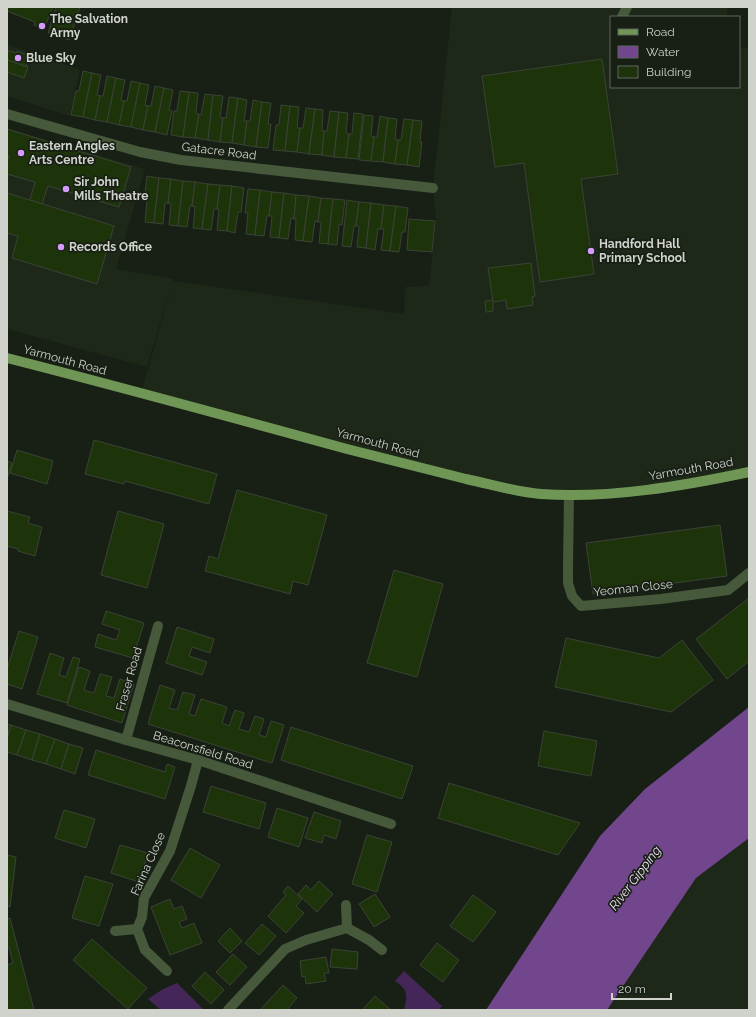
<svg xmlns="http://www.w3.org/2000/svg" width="756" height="1017" viewBox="0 0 756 1017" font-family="Raleway,sans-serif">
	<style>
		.built { fill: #1e2818 }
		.green { fill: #452658 }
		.water { fill: #72468d }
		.building { fill: #1d340a; stroke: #3b4237 }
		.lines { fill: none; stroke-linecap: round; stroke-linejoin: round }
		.street { stroke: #46593b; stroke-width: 10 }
		.primary { stroke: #6f9655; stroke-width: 10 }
		.poi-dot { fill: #d59cfb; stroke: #181f15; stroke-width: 1.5 }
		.labels { text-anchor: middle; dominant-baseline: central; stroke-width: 3.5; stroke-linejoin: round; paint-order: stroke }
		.poi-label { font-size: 12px; font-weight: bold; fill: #cfd3cc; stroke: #181f15; text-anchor: start }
		.street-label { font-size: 12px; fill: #cfd3cc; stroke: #181f15 }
		.water-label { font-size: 13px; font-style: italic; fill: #e9def2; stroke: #181f15 }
	</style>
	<rect width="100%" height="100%" fill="#181f15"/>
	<g class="built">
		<path d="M452 7H727V17H611V87H739V49L749 47V472L691 483 539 493 141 394 173 281 147 367 7 329V128L145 169 116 269 173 279V281L404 314 405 287 429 286 436 220 433 188Z"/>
		<path d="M7 44 80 70 70 116 7 96Z"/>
		<path d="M749 838V1010H607L696 878Z"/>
	</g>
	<g class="green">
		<path d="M404 971 442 1006 439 1010H404C408 996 408 989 395 981Z"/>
		<path d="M177 983 204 1010H161L148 999 163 989Z"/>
	</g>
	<path class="water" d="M749 707V838L696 878 607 1010H486L600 836 645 789Z"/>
	<g class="building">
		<path d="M7 7H53L44 29 34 25 35 22 7 11Z"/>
		<path d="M56 7H80L69 40 48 33Z"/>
		<path d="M7 50 16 53 17 51 30 56 26 66 7 60Z"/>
		<path d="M602 59 618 174 581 179 594 274 540 282 524 163 495 167 482 76Z"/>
		<path d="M7 60 28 67 24 78 7 72Z"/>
		<path d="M83 71 92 73 83 117 71 115 76 91H79Z"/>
		<path d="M92 73 101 75 97 95 100 96 95 120 83 117Z"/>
		<path d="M107 76 116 78 107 122 95 120 100 96H103Z"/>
		<path d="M116 78 125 80 121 100 124 101 119 125 107 122Z"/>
		<path d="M131 81 140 83 131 127 119 125 124 101H127Z"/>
		<path d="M140 83 149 85 145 105 148 106 143 130 131 127Z"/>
		<path d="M155 86 164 88 155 132 143 130 148 106H151Z"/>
		<path d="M164 88 173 90 169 110 172 111 167 135 155 132Z"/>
		<path d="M180 91 189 92 183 137 171 135 174 111H177Z"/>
		<path d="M189 92 198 93 196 114H199L195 138 183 137Z"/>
		<path d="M205 94 213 95 208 140 195 138 199 114 201 115Z"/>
		<path d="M213 95 223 96 220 117 223 118 220 142 208 140Z"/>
		<path d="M229 97 238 98 232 143 220 142 223 118H226Z"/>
		<path d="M238 98 247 100 244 121H247L244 145 232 143Z"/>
		<path d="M253 100 262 102 256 147 244 145 247 121H250Z"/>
		<path d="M262 102 271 103 268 124H271L268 148 256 147Z"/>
		<path d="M281 105 290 106 285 151 273 150 276 125H279Z"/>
		<path d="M290 106 299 107 297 128H300L297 152 285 151Z"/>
		<path d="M306 108 315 109 309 154 297 152 300 128H303Z"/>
		<path d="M315 109 323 110 322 131H324L322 155 309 154Z"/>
		<path d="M330 111 339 112 334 157 322 155 324 131H327Z"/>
		<path d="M339 112 348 113 346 133 349 134 346 158 334 157Z"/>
		<path d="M354 113 363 114 358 159 346 158 349 134H352Z"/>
		<path d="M364 115 373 116 371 136 374 137 371 161 359 160Z"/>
		<path d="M380 116 388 118 383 162 371 161 374 137H377Z"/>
		<path d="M388 118 397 119 395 139 398 140 395 164 383 162Z"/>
		<path d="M404 119 413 120 407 165 395 164 398 140H401Z"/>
		<path d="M413 120 422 121 420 142H422L419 167 407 165Z"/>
		<path d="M7 129 131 167 119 207 48 186 42 204 30 200 35 182 7 174V161L9 156 7 155Z"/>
		<path d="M147 176 159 178 154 223 145 222 147 201H144Z"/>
		<path d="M159 178 171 179 168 203H165L163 224 154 223Z"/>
		<path d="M171 179 183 181 178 226 169 225 171 204 168 203Z"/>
		<path d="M183 181 195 182 192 206H190L187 227 178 226Z"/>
		<path d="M195 182 208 184 202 229 193 228 195 207 192 206Z"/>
		<path d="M208 184 220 185 217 209H214L211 230 202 229Z"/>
		<path d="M220 185 232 186 227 231 217 230 219 210 217 209Z"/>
		<path d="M232 186 244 188 241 212H238L235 233 227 231Z"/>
		<path d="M248 189 260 190 255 235 246 234 248 213H245Z"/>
		<path d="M260 190 272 192 269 216H267L264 236 255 235Z"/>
		<path d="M272 192 284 193 279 238 270 237 272 216H269Z"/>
		<path d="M7 193 114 226 97 284 12 258 18 236 7 233Z"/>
		<path d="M284 193 296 195 294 219 291 218 288 239 279 238Z"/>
		<path d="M296 195 309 196 303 241 295 240 296 219H294Z"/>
		<path d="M309 196 321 198 318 222 315 221 312 242 303 241Z"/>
		<path d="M321 198 333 199 328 244 319 243 321 222H318Z"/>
		<path d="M333 199 345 200 342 225 339 224 337 245 328 244Z"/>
		<path d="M347 200 359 202 356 226H354L351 247 342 246Z"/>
		<path d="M359 202 371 203 366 248 357 247 359 226H356Z"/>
		<path d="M371 203 384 205 381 229H378L375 250 366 248Z"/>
		<path d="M384 205 396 206 390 251 381 250 384 229H381Z"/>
		<path d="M396 206 408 208 405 232H402L399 252 390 251Z"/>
		<path d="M409 219 435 221 432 252 407 250Z"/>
		<path d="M531 263 535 296 532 297 533 305 507 309 506 300 493 302 488 268Z"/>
		<path d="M493 300V311L486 312 485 301Z"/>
		<path d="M94 440 217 474 209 504 125 481 124 484 85 474Z"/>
		<path d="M17 450 53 461 47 484 10 473Z"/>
		<path d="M7 461 12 463 7 479Z"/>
		<path d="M237 490 327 515 308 585 293 581 290 594 205 571 209 556 218 559Z"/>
		<path d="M7 511 30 517 28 523 42 527 35 556 18 551V549L7 546Z"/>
		<path d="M118 511 164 524 147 588 101 575Z"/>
		<path d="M720 525 727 576 593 594 586 543Z"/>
		<path d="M394 570 443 584 417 677 367 663Z"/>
		<path d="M749 598V661L727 679 696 639Z"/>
		<path d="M106 611 144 623 133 658 95 647 98 634 116 640 120 630 102 624Z"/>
		<path d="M177 627 214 639 210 653 192 647 189 656 207 662 202 675 166 663Z"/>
		<path d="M19 631 38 637 22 689 7 684V669Z"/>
		<path d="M566 638 659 658 682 640 713 680 671 712 555 687Z"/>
		<path d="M50 653 64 658 59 675 66 677 73 657 80 659 67 703 37 694Z"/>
		<path d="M79 667 90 671 84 690 94 693 100 674 112 677 106 696 114 698 120 679 134 684 122 723 67 705Z"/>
		<path d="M160 685 175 690 169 708 177 710 183 692 195 695 189 714 195 716 201 699 227 707 222 723 229 726 235 710 244 713 239 729 249 732 255 716 264 719 259 735 266 737 271 721 284 725 272 763 148 724Z"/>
		<path d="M7 724 11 725 7 739Z"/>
		<path d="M11 725 26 730 17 755 7 752V739Z"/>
		<path d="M291 727 413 766 402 799 281 760Z"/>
		<path d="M26 730 40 734 32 760 17 755Z"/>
		<path d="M544 731 597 741 591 776 538 766Z"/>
		<path d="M40 734 55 739 46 764 32 760Z"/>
		<path d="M55 739 69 744 61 769 46 764Z"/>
		<path d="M69 744 83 748 75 774 61 769Z"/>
		<path d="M96 750 165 772 167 764 175 767 165 799 88 775Z"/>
		<path d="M449 783 580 823 558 855 438 818Z"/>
		<path d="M211 786 266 803 259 829 203 812Z"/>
		<path d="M277 808 308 818 299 847 268 837Z"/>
		<path d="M64 810 95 819 86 848 55 838Z"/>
		<path d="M314 812 341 821 336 839 324 835 322 843 305 838Z"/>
		<path d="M367 835 392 842 377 892 352 884Z"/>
		<path d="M120 845 148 853 139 882 111 873Z"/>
		<path d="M190 848 220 865 201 898 171 880Z"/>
		<path d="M7 855 16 857 10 907 7 906Z"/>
		<path d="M85 876 113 884 99 926 72 918Z"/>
		<path d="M319 881 333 894 317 912 298 894 306 885 311 890Z"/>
		<path d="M288 886 302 899 296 906 304 913 286 933 268 916 286 895 283 892Z"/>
		<path d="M375 894 390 917 374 927 359 904Z"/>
		<path d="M473 895 496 912 473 942 450 926Z"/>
		<path d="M170 899 174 909 182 906 187 919 179 922 182 928 194 923 202 943 170 955 151 907Z"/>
		<path d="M10 918 34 1010H7V965L13 963 9 947 7 948V919Z"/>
		<path d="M262 924 276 936 259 955 245 943Z"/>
		<path d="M230 928 242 941 230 953 218 941Z"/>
		<path d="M92 939 147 988 128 1009 73 960Z"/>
		<path d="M437 943 459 960 443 982 420 965Z"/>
		<path d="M332 949 358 952 357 969 330 967Z"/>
		<path d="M233 954 247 967 230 985 216 972Z"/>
		<path d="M326 957 329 973H324L326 981 306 984 305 976 302 977 300 961Z"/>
		<path d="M205 972 224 990 211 1004 192 986Z"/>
		<path d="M283 985 297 998 287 1010H260Z"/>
		<path d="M375 996 391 1010H362Z"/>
	</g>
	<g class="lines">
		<g class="street">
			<path d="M622 17 627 7"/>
			<path d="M7 114 140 152 181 160 433 188"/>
			<path d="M569 495 568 566V583L572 596 581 606 661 599 728 590 749 573"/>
			<path d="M7 704 126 740 198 760 391 824"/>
			<path d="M126 740 158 626"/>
			<path d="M346 905 347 928"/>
			<path d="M115 931 137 929"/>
			<path d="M167 971 145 950 137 929 142 917 144 898 170 851 191 786 198 760"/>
			<path d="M228 1010 285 949 306 940 347 928 369 940 382 950"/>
		</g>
		<path class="primary" d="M7 358C121 387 234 418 347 449 386 459 426 469 466 479 490 484 515 492 541 494 608 499 683 486 749 472"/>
	</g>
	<g class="poi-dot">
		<circle cx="42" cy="26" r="4"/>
		<circle cx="18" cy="58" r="4"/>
		<circle cx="21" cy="153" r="4"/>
		<circle cx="66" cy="189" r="4"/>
		<circle cx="61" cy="247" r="4"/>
		<circle cx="591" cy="251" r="4"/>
	</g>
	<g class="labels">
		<g class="poi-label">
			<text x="50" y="19">The Salvation<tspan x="50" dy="14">Army</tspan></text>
			<text x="26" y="58">Blue Sky</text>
			<text x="29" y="146">Eastern Angles<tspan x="29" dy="14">Arts Centre</tspan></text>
			<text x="74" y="182">Sir John<tspan x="74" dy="14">Mills Theatre</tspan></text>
			<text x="599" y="244">Handford Hall<tspan x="599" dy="14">Primary School</tspan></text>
			<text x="69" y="247">Records Office</text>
		</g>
		<g class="street-label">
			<text transform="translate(219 151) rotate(7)">Gatacre Road</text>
			<text transform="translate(65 360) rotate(15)">Yarmouth Road</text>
			<text transform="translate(378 443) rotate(15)">Yarmouth Road</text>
			<text transform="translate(691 469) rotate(-10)">Yarmouth Road</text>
			<text transform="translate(633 588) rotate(-6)">Yeoman Close</text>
			<text transform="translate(129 679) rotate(-74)">Fraser Road</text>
			<text transform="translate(203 750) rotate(17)">Beaconsfield Road</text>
			<text transform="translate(148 864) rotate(-66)">Farina Close</text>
		</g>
		<g class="water-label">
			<text transform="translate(635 878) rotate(-53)">River Gipping</text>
		</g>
	</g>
	<rect width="756" height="1017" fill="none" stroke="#cfd3cc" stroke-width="16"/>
	<rect x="610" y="16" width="130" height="72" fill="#181f15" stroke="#61675e"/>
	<rect x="618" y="29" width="20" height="6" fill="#6f9655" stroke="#61675e"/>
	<text x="646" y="36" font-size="12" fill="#cfd3cc">Road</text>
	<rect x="618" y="46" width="20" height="12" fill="#72468d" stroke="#61675e"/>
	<text x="646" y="56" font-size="12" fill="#cfd3cc">Water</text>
	<rect x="618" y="66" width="20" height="12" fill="#1d340a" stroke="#61675e"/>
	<text x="646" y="76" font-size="12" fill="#cfd3cc">Building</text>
	<path d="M612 993v6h59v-6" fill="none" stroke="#cfd3cc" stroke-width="2"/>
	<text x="618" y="993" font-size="12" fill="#cfd3cc" stroke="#181f15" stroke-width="3" paint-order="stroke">20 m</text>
</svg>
